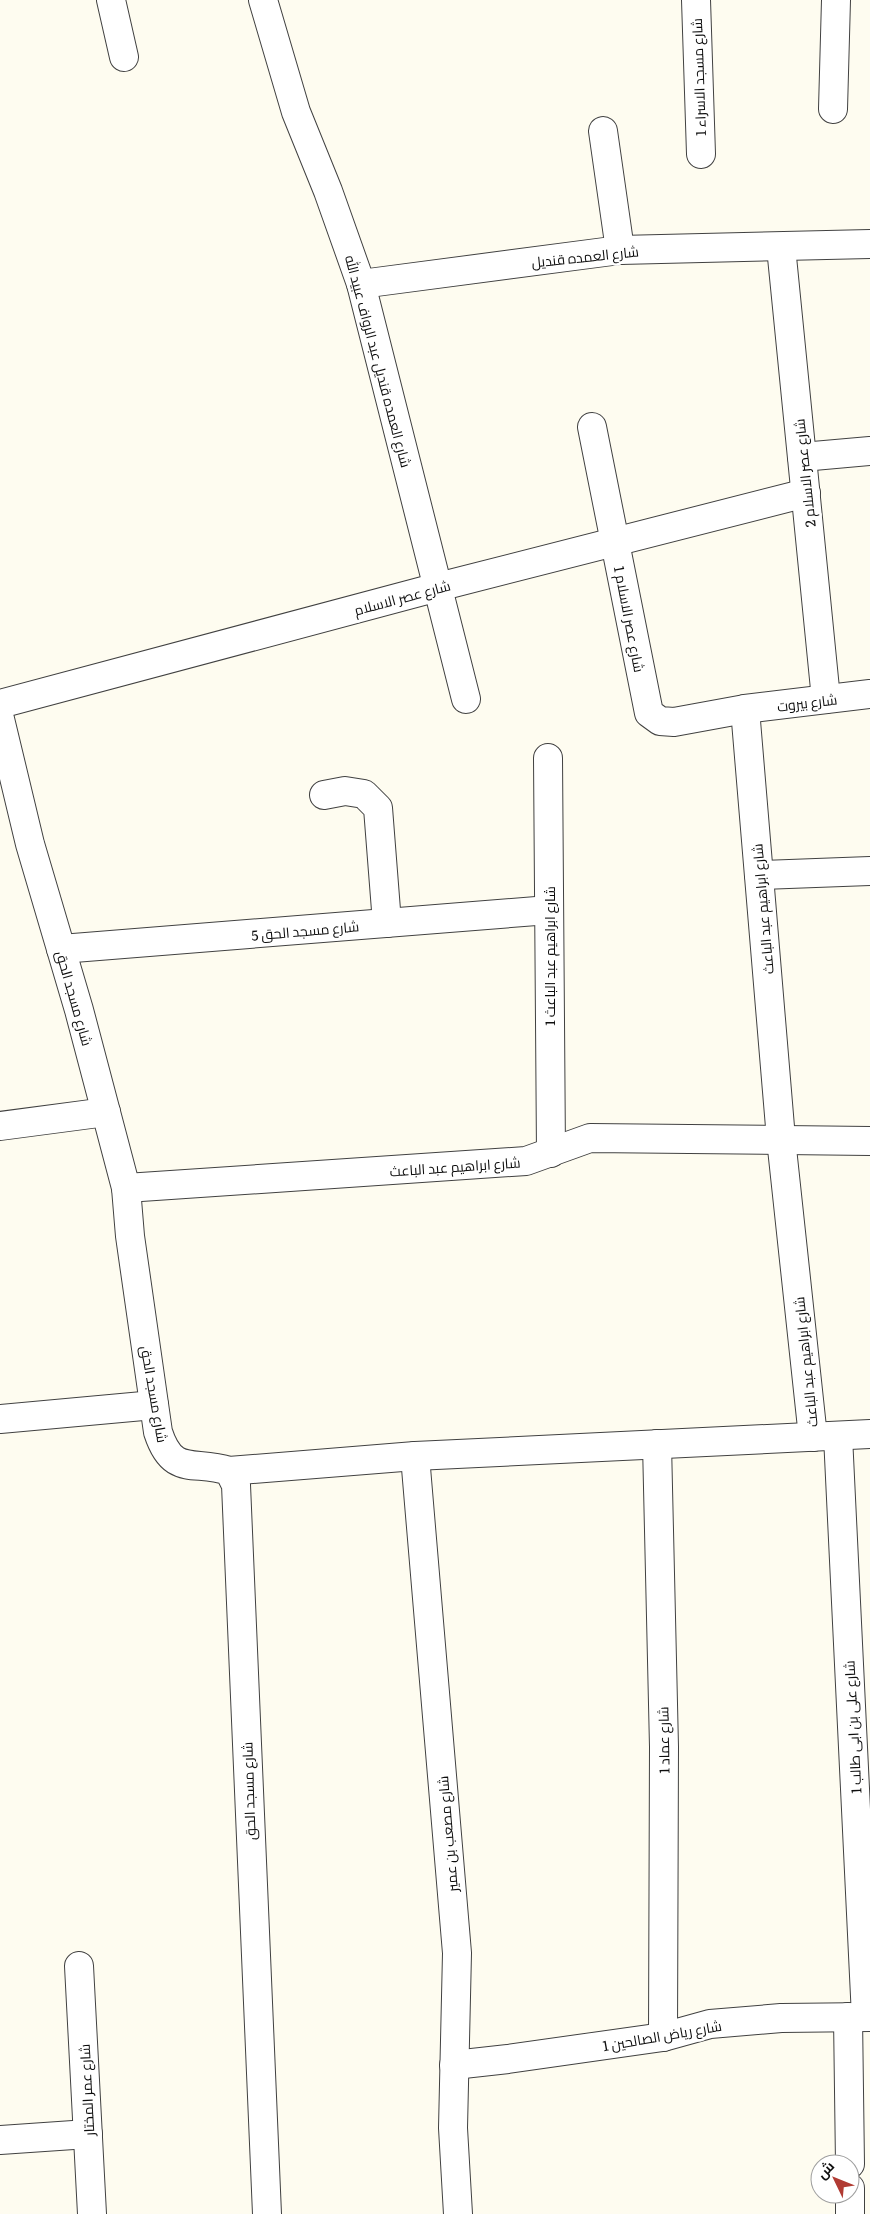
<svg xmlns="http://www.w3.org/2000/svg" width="870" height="2214" viewBox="0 0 870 2214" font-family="Literata,Cairo,serif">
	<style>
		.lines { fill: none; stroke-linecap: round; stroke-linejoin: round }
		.street-casing { stroke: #414141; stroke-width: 30 }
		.street { stroke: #fff; stroke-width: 28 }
		.labels { text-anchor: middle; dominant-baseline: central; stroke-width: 5; stroke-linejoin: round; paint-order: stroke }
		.street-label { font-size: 14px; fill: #0e0e0e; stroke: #fff }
	</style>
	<rect width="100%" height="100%" fill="#fefcf0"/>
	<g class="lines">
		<g class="street-casing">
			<g id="street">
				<path d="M111 0 124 57"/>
				<path d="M263 0 296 112 328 191 361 284 466 699"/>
				<path d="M696 0 701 154"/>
				<path d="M833 109 836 0"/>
				<path d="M603 131 620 250"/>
				<path d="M781 247 826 699"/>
				<path d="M361 284 620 250 870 244"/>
				<path d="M592 427 649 713 660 721 674 722 745 709 870 694"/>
				<path d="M802 457 870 451"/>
				<path d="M0 704 438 587 806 493"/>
				<path d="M745 709 781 1139 813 1437"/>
				<path d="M0 719 30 844 79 1010 126 1188 130 1236 158 1432C173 1478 194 1459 229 1471L236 1485 267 2214"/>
				<path d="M548 758 551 1153"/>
				<path d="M324 795 345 791 364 794 378 808 387 923"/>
				<path d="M759 875 870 871"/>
				<path d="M61 949 549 910"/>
				<path d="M0 1126 106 1112"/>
				<path d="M126 1188 526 1161 590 1138 870 1141"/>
				<path d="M0 1419 154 1405"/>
				<path d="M838 1436 866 2017"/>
				<path d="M657 1444 664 1747 663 2037"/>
				<path d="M415 1456 457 1953 453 2128 458 2214"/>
				<path d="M229 1471 415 1456 870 1434"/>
				<path d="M79 1966 92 2214"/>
				<path d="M848 2017 850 2164"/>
				<path d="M454 2065 508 2059 663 2037 710 2024 781 2018 870 2017"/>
				<path d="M0 2140 88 2134"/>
				<path d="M850 2188V2214"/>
			</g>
		</g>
		<use href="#street" class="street"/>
	</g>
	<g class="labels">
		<g class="street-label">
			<text transform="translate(698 77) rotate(-92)">شارع مسجد الاسراء 1</text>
			<text transform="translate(585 256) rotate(-6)">شارع العمده قنديل</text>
			<text transform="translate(379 361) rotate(75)">شارع العمده قنديل عبد الرواف عبيد الله</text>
			<text transform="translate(804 473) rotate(-96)">شارع عصر الاسلام 2</text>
			<text transform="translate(402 597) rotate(-15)">شارع عصر الاسلام</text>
			<text transform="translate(630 619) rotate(79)">شارع عصر الاسلام 1</text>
			<text transform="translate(807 702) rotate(-7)">شارع بيروت</text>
			<text transform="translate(762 909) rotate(-95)">شارع ابراهيم عبد الباعث</text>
			<text transform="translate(305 930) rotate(-5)">شارع مسجد الحق 5</text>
			<text transform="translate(549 956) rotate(-90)">شارع ابراهيم عبد الباعث 1</text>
			<text transform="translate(75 998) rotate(74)">شارع مسجد الحق</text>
			<text transform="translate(455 1166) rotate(-4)">شارع ابراهيم عبد الباعث</text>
			<text transform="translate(805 1362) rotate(-96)">شارع ابراهيم عبد الباعث</text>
			<text transform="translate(155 1394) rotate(80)">شارع مسجد الحق</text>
			<text transform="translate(852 1727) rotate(-93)">شارع على بن ابى طالب 1</text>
			<text transform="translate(663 1740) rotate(-91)">شارع عماد 1</text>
			<text transform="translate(248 1791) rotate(-92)">شارع مسجد الحق</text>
			<text transform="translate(447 1834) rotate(-95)">شارع مصعب بن عمير</text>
			<text transform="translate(662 2035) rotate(-10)">شارع رياض الصالحين 1</text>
			<text transform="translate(86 2090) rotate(-93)">شارع عمر المختار</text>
		</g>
	</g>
	<g transform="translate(835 2179) rotate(313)"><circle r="24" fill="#ffffff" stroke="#9f9f9f"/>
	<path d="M0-4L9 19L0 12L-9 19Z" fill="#b13b33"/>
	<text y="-8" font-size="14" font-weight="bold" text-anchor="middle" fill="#0e0e0e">ش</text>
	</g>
</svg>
